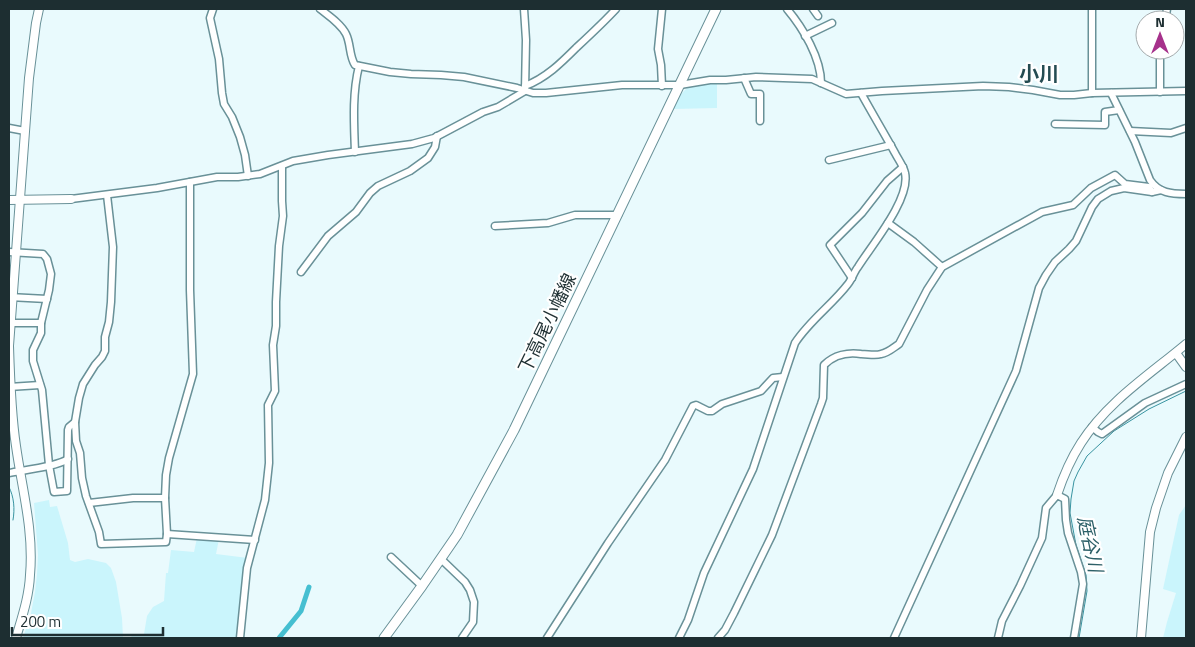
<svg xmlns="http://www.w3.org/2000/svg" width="1195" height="647" viewBox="0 0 1195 647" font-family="'Titillium Web','Noto Sans JP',sans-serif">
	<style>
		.built { fill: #caf5fc }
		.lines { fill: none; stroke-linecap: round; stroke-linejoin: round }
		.stream { stroke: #3994a1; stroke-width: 1 }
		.canal { stroke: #45bfd1; stroke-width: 5 }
		.minor-casing { stroke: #699198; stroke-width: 9 }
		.tertiary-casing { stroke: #699198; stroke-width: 10 }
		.secondary-casing { stroke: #699198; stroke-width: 11 }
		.minor { stroke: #fff; stroke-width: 6 }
		.tertiary { stroke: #fff; stroke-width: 8 }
		.secondary { stroke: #fff; stroke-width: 9 }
		.labels { text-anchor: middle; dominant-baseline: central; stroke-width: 4.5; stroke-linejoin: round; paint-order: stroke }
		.street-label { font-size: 18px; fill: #1d2e31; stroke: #fff }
		.water-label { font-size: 19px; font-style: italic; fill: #2d6068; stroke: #fff }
		.quarter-label { font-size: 20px; font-weight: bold; fill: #254c52; stroke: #fff }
	</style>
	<rect width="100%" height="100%" fill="#e9fafd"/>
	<g class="built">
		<path d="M717 82V108L673 109 681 94 689 86Z"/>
		<path d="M49 500 50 507 57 506 68 543 70 560 75 562 88 559 106 563 111 568 116 582 122 618 123 638H23L31 613 35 592 37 574 38 555 34 503Z"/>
		<path d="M1186 505V638H1163L1167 622 1176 593 1163 589 1179 515Z"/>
		<path d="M197 538 219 539 216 554 248 558 238 638H131L132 634H144L147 616 153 607 164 601 166 573H168L171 550 194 552Z"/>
	</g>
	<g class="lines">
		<g class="stream">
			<path d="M9 487C14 497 15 509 13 520"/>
			<path d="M1079 638 1087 591 1086 575 1076 545 1070 513 1071 499 1074 481 1078 472 1087 456 1114 431 1149 409 1186 391"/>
		</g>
		<path class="canal" d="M279 638 301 611 309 587"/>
		<g class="minor-casing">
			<g id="minor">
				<path d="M213 9 210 18 219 59 222 93 224 104 232 117 240 137 245 155 248 176"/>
				<path d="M320 9C329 16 341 24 346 34 351 44 349 56 355 65L390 72 411 74 441 75 464 77 517 88 533 93H546L622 85H680L710 80H726L756 77 812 79 846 94 882 91 983 86 1009 87 1033 90 1060 95H1074L1092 93 1186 91"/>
				<path d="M524 9 526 40 525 90"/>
				<path d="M787 9C803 28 821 58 821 83"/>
				<path d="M813 9 818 16"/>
				<path d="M1092 9V93"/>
				<path d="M1165 20 1167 9"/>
				<path d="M805 36 832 23"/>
				<path d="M744 78 751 94H760V121"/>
				<path d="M525 86C546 78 561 63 576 48 590 35 603 23 616 9"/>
				<path d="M662 86 661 65 658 49 662 9"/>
				<path d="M1160 92V50"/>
				<path d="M1111 93 1135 142 1150 180C1159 193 1171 194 1186 194"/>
				<path d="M1055 124 1105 125V112L1119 110"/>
				<path d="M9 128 25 131"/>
				<path d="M1130 131 1171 133 1186 128"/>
				<path d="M355 152C354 124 352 94 359 66"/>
				<path d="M829 160 891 145"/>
				<path d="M107 195 113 247 111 302 109 322 105 337V351L102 357 95 365 83 384 79 398 75 422 76 441 80 453 82 478 86 496 99 532 101 544 166 542 167 534 165 498 166 475 169 458 193 374 190 290V182"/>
				<path d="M71 199 157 188 217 177H238L260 174 293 161 328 155 412 144 434 138 483 112 498 107 525 91"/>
				<path d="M888 223 914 242 942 267"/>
				<path d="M495 226 548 223 575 215H618"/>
				<path d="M9 252 43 254 47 259 51 274 49 290 41 323V333L33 350V361L42 390 49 465 54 492 67 491 68 430 69 427 75 422"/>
				<path d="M301 272 328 236 356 212 370 193 378 186 410 171 428 158 435 147 437 136"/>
				<path d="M852 278 830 245 862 213 887 181 903 167"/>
				<path d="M9 297 47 299"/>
				<path d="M10 323H41"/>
				<path d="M9 387 40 385"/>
				<path d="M1092 427 1098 432 1102 434 1145 403 1186 384"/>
				<path d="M9 473C24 470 56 467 68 459"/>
				<path d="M89 503 133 498H165"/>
				<path d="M167 534 255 540"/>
				<path d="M391 557 422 586"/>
				<path d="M441 559 465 582 470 590 474 602 473 622 462 638"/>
				<path d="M240 638 247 568 265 500 269 463 268 405 275 391 273 345 276 326V302L279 246 283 216 282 201V166"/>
				<path d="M547 638 608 543 665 460 693 406 696 405 708 411H712L722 404 761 391 773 378 783 377"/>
				<path d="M679 638 688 620 704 573 753 469 795 343C810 320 832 305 848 284 852 279 854 272 858 267 871 246 911 199 905 173 904 167 898 159 895 153 884 133 872 113 861 93"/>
				<path d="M718 638 725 630 734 613 772 535 821 404 823 398 824 365C834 355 848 352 861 354 868 354 875 356 881 354 888 353 893 348 899 344L927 290 942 267 1042 212 1073 205 1091 188 1115 175 1125 184 1149 187 1152 192"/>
				<path d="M894 638 1016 371 1039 288 1046 275 1055 262 1069 249 1076 241 1092 207 1098 199 1111 191 1124 188 1152 192 1161 190"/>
				<path d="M998 638 1002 621 1020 586 1042 538 1046 508 1057 495 1065 499 1066 520 1068 533 1081 572 1083 584 1074 638"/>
			</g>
		</g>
		<g class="tertiary-casing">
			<g id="tertiary">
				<path d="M9 200 71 199"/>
				<path d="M1176 353 1186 367"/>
				<path d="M1057 495C1063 477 1070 460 1081 443 1107 402 1149 375 1186 344"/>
				<path d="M16 638C22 617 29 597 30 575 34 531 22 489 16 446 11 413 10 380 9 346L29 78 36 23 39 9"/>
				<path d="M1141 638 1150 532 1156 508 1168 473 1186 437"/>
			</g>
		</g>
		<g class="secondary-casing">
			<path id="secondary" d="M384 638 422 586 457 535 514 430 716 9"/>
		</g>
		<use href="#minor" class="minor"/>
		<use href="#tertiary" class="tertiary"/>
		<use href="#secondary" class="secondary"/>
	</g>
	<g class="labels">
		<g class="street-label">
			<text transform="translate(547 323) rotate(-64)">下高尾小幡線</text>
		</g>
		<g class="water-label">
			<text transform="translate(1091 544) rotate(78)">庭谷川</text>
		</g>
		<g class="quarter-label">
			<text x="1039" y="73">小川</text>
		</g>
	</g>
	<rect width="1195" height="647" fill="none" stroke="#1d2e31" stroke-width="20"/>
	<g transform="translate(1160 35)"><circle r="24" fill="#ffffff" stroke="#a5abad"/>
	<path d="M0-4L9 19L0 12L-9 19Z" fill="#a6318b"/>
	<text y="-8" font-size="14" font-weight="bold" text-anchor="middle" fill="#1d2e31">N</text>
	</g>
	<path d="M12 627v8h151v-8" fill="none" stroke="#1d2e31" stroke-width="2.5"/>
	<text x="20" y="627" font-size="15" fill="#1d2e31" stroke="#ffffff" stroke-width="4" paint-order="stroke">200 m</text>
</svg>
